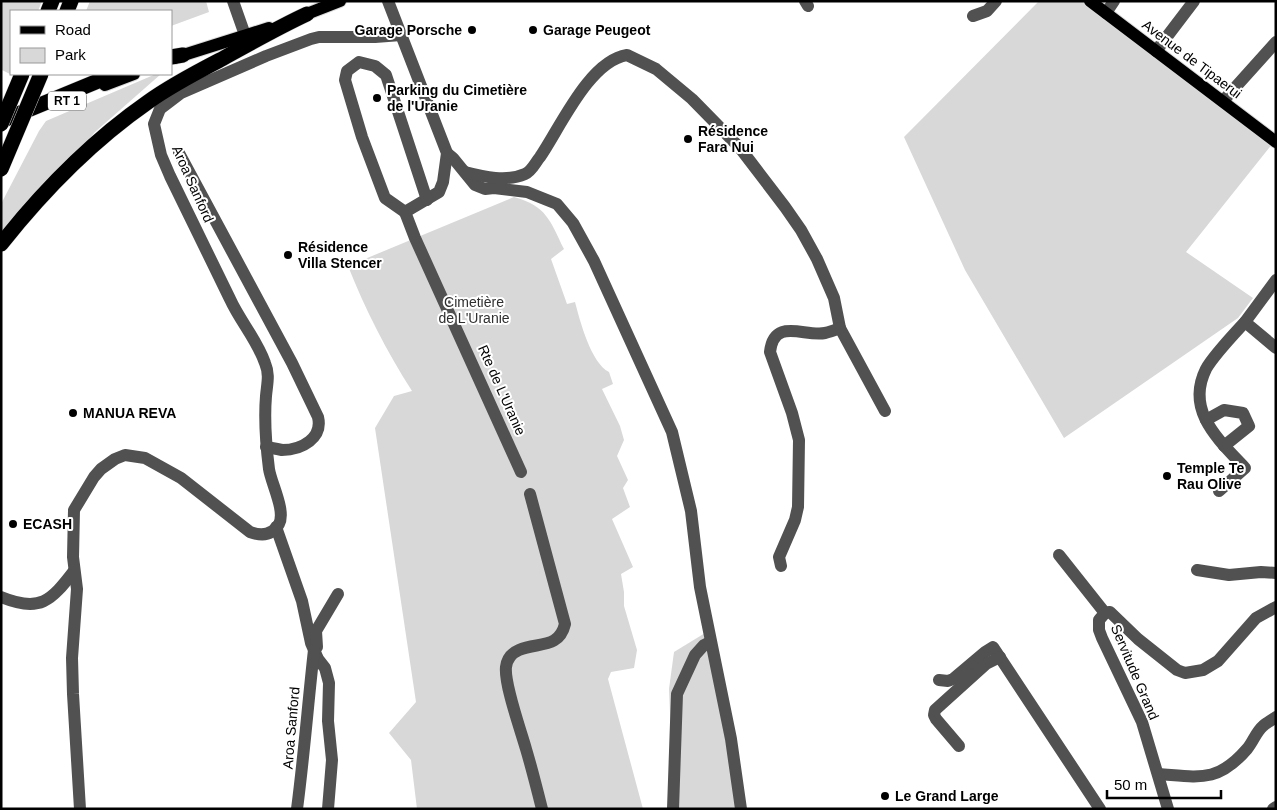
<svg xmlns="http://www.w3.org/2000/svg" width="1277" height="810" viewBox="0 0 1277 810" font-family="Helvetica,sans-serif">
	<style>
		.green { fill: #d8d8d8 }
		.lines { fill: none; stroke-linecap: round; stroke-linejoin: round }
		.major-casing { stroke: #dbdbdb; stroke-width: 14 }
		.highway-casing { stroke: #dbdbdb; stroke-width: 16 }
		.minor { stroke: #515151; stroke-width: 12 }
		.major { stroke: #000; stroke-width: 12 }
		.highway { stroke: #000; stroke-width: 15 }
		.highway-bridge-casing { stroke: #dbdbdb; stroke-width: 16; stroke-linecap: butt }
		.highway-bridge { stroke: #000; stroke-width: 15 }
		.poi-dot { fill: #000; stroke: #fff; stroke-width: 2 }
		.labels { text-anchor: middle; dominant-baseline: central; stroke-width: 4; stroke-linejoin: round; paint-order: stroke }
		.shield { fill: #fff; stroke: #4c4c4c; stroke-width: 1 }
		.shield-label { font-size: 12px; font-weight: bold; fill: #000 }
		.poi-label { font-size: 14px; font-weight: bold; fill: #000; stroke: #fff; text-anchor: start }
		.street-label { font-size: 14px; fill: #000; stroke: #fff }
		.park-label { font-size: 14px; fill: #2f2f2f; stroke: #fff }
	</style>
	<rect width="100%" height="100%" fill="#fff"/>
	<g class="green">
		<path d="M1 1H42L38 11H11L10 74 2 70Z"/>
		<path d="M90 1H206L209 12 171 26V11H86Z"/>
		<path d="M1039 1H1088L1273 143 1186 252 1253 298 1238 318 1064 438 965 270 904 137Z"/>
		<path d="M156 74H161L95 132 1 239V204L39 131 46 121Z"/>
		<path d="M514 197C547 206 550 221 564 249L551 259 567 304 575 302C580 321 591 363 609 372L613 384 602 389 620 426 624 440 617 456 628 480 623 488 630 507 612 519 633 567 621 574 624 592V606L637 650 634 668 611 672 608 679 643 809H417L411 760 389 733 416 702 375 428 394 396 412 391C387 352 365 309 348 266Z"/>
		<path d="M710 630 743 809H674L669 689 674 652Z"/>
	</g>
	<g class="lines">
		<g class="major-casing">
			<g id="major">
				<path d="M1090 1 1276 142"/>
				<path d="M299 17 340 1"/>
				<path d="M174 58 269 28"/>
				<path d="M105 85 134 74"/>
			</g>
		</g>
		<g class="highway-casing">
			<g id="highway">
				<path d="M48 11 52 1"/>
				<path d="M67 11 71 1"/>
				<path d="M171 57 183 55"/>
				<path d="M1 121 115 74"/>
				<path d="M1 244C43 191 92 141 148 102 170 86 195 73 220 60 249 44 277 28 307 14"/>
			</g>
		</g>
		<g class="minor">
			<path d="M233 1 245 35"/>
			<path d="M388 1 447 153 443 182 439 192 405 212"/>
			<path d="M805 1 808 6"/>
			<path d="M1106 13 1114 1"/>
			<path d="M973 16 987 11 996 1"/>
			<path d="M1156 51 1194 1"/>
			<path d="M1223 101 1276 42"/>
			<path d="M179 153 292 363 318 417C323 438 302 450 282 450 277 449 272 448 266 447"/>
			<path d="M447 153 453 158 475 185 485 189 494 188 527 192 557 204 573 223 594 261 672 432 691 511 700 587 731 739 741 809"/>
			<path d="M465 172C484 177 507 182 525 174 532 171 535 163 540 157 560 128 589 61 627 55L656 69 692 99 740 148 785 207 801 230 817 259 834 298 840 328 885 411"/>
			<path d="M405 212 385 198 362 137 345 80 347 71 359 62 375 66 386 75 427 200"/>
			<path d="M405 212 415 238 521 472"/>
			<path d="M1276 280 1245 322 1276 348"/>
			<path d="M1206 420 1224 410 1243 413 1249 426 1224 446"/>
			<path d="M1219 491 1245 468C1219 440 1185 411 1206 369 1213 356 1234 334 1245 322"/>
			<path d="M530 494 565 624C559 649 538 642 519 650 512 653 507 659 506 667 504 684 521 731 526 749 532 769 537 789 542 809"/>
			<path d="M276 527 302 601 311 643 318 659 325 668 329 683 328 721 332 760 328 809"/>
			<path d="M1059 555 1105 613"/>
			<path d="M781 566 779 557 795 520 798 507 799 440 792 413 770 352C774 317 804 337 825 333 830 332 835 330 840 328"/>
			<path d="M1197 570 1229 575 1261 572 1276 573"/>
			<path d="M1 597C40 613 51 601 74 571"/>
			<path d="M317 647 316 631 338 594"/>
			<path d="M939 680 948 681 953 679 985 652 993 647 1100 809"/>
			<path d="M959 746 936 719 934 715 935 710 986 664 1000 657"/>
			<path d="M1159 774C1199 777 1218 783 1247 749 1253 742 1256 732 1263 726 1266 723 1272 720 1276 717"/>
			<path d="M80 809 73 694 72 658 77 589 73 557 74 510 94 477 101 469 115 459 125 455 145 458 181 478 250 532C261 536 272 536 279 524 286 511 271 483 269 469 266 445 264 420 266 396 267 384 270 375 265 363 257 340 240 321 230 299 210 258 190 217 170 176L161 155 154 124 160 109 181 93 266 56 311 39 319 37H375L401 35"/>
			<path d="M297 809C304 756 308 703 314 650"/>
			<path d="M673 809 677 694 695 655 704 645 710 642"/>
			<path d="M1168 809 1142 722 1102 638 1099 630V620L1105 613 1110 612 1138 639 1177 670 1185 673 1203 670 1218 661 1256 618 1276 607"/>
			<path d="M1273 809 1276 807"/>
		</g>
		<use href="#major" class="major"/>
		<use href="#highway" class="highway"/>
		<g class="highway-bridge-casing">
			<g id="highway-bridge">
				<path d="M1 124 22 74"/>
				<path d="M1 169 41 74"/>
			</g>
		</g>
		<use href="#highway-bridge" class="highway-bridge"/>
	</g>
	<g class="poi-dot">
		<circle cx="472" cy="30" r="5"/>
		<circle cx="533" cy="30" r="5"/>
		<circle cx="377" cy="98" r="5"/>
		<circle cx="688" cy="139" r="5"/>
		<circle cx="288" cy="255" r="5"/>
		<circle cx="73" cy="413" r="5"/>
		<circle cx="1167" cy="476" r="5"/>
		<circle cx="13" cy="524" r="5"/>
		<circle cx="885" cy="796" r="5"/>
	</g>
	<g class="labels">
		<rect class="shield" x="48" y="91.5" width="38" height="19" rx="4"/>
		<g class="shield-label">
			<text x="67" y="101">RT 1</text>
		</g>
		<g class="poi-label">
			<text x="462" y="30" text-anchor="end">Garage Porsche</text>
			<text x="543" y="30">Garage Peugeot</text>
			<text x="387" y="90">Parking du Cimetière<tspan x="387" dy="16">de l'Uranie</tspan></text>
			<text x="698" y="131">Résidence<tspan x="698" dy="16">Fara Nui</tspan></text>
			<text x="298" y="247">Résidence<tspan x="298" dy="16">Villa Stencer</tspan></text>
			<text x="83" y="413">MANUA REVA</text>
			<text x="1177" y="468">Temple Te<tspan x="1177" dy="16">Rau Olive</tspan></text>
			<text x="23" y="524">ECASH</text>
			<text x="895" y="796">Le Grand Large</text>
		</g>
		<g class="street-label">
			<text transform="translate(1192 59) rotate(37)">Avenue de Tipaerui</text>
			<text transform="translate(193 184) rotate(66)">Aroa Sanford</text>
			<text transform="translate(502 390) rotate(66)">Rte de L'Uranie</text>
			<text transform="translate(1135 672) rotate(67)">Servitude Grand</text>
			<text transform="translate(291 728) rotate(-85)">Aroa Sanford</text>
		</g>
		<g class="park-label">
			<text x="474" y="302">Cimetière<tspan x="474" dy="16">de L'Uranie</tspan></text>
		</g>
	</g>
	<rect width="1277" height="810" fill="none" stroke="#000000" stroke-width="5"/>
	<rect x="10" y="10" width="162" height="65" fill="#ffffff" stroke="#999999"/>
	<rect x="20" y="26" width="25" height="8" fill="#000000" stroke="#999999"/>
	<text x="55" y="35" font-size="15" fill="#000000">Road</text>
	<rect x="20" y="48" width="25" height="15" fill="#d8d8d8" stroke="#999999"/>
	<text x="55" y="60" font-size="15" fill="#000000">Park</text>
	<path d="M1107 790v8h114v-8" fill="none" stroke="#000000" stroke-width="2.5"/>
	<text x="1114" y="790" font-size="15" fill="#000000" stroke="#ffffff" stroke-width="4" paint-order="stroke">50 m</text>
</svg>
